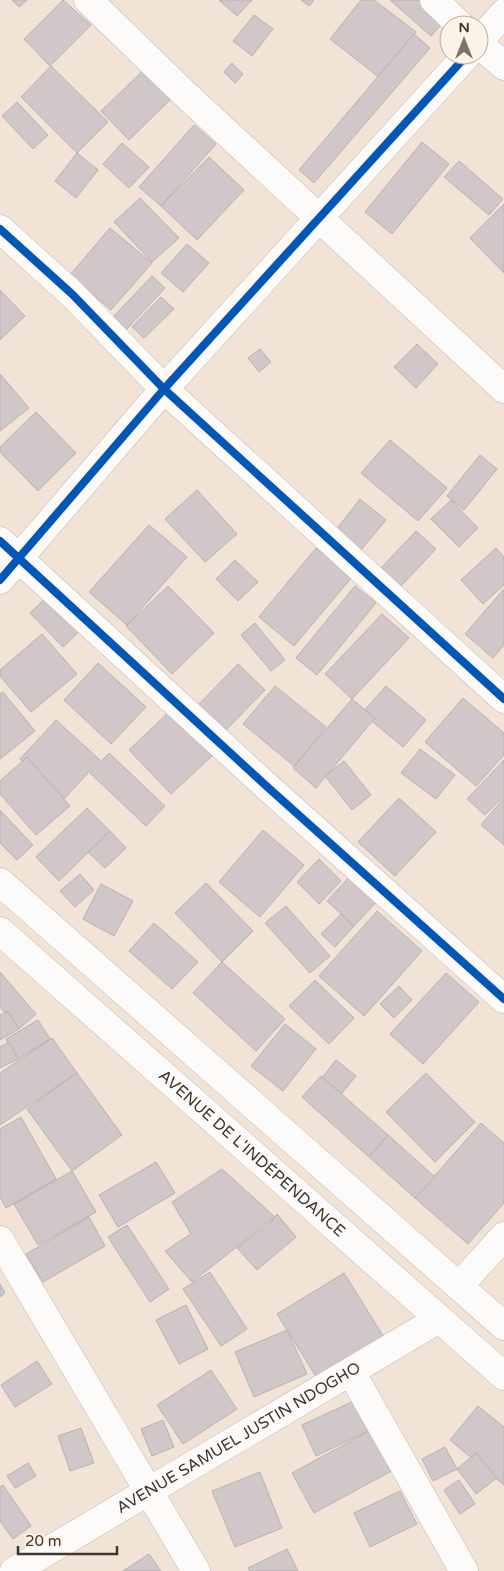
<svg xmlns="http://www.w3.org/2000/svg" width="504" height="1571" viewBox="0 0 504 1571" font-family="'Varela Round',sans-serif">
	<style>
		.building { fill: #d0c8c8; stroke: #b9b0b0 }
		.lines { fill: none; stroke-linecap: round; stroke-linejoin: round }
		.minor-casing { stroke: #c5b9af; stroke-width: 29 }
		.tertiary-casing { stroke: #c5b9af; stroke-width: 29 }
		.minor { stroke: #fdfbf9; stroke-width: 28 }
		.tertiary { stroke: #fdfbf9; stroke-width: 28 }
		.cycleway-casing { stroke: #fef3e9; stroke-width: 11 }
		.cycleway { stroke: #0057b8; stroke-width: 8 }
		.labels { text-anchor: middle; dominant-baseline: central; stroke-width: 4.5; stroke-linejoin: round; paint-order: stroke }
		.street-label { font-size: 16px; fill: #3f352c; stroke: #fef3e9 }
	</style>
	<rect width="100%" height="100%" fill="#f2e3d7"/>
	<g class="building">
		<path d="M12 0H27L19 7Z"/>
		<path d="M63 0 91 25 50 66 24 39Z"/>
		<path d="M219 0H252L237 16Z"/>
		<path d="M301 0H314L309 6Z"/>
		<path d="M361 0H374L416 32 380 78 330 39Z"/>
		<path d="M390 0H420L444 22 431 36Z"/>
		<path d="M254 15 273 29 252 56 233 41Z"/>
		<path d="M414 34 430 48 314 183 299 170Z"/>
		<path d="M232 63 243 74 235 83 224 72Z"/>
		<path d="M51 66 108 122 77 153 21 97Z"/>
		<path d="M147 67 174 96 129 140 101 111Z"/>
		<path d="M17 102 48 135 33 149 2 116Z"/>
		<path d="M194 125 216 144 161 206 139 187Z"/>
		<path d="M422 142 449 164 392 234 365 212Z"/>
		<path d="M122 143 149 167 129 188 103 164Z"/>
		<path d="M77 153 98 170 76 198 55 181Z"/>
		<path d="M209 157 244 190 197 240 161 206Z"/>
		<path d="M459 161 503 199 489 215 444 177Z"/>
		<path d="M140 198 179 238 152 262 114 222Z"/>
		<path d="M504 204V273L470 238Z"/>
		<path d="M110 228 152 263 111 310 70 275Z"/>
		<path d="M187 244 209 263 183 292 161 273Z"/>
		<path d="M152 276 165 288 126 330 112 318Z"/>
		<path d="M0 290 25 316 0 340Z"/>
		<path d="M161 297 174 309 144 338 132 327Z"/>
		<path d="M417 344 438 364 416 388 394 367Z"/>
		<path d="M260 349 271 362 259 372 248 358Z"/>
		<path d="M0 374 29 408 0 431Z"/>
		<path d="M36 412 76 453 38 491 0 452V447Z"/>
		<path d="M390 440 447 488 418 521 361 473Z"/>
		<path d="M480 455 497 469 464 510 447 496Z"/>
		<path d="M197 490 237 534 205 562 165 519Z"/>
		<path d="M360 499 386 520 360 551 335 531Z"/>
		<path d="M451 500 478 528 459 547 431 519Z"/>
		<path d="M149 525 187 557 127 625 89 592Z"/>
		<path d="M416 531 436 549 401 586 381 568Z"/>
		<path d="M316 548 352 577 294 646 259 617Z"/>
		<path d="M496 548 504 557V585L483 604 461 580Z"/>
		<path d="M235 560 258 582 238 601 216 579Z"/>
		<path d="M168 586 214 633 172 674 126 626Z"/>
		<path d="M355 586 376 603 317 675 296 658Z"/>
		<path d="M504 589V645L493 658 465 634Z"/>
		<path d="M53 591 86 625 63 647 30 613Z"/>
		<path d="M382 614 409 638 352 699 325 674Z"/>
		<path d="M255 623 285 660 271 671 241 635Z"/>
		<path d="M42 634 77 674 31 712 0 676V670Z"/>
		<path d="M98 663 146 707 111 744 64 700Z"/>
		<path d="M238 664 265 690 224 732 197 706Z"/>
		<path d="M275 686 326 727 294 766 243 724Z"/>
		<path d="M386 686 426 720 403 747 362 713Z"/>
		<path d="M3 692 35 731 0 759V694Z"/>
		<path d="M463 698 504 733V755L476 786 425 742Z"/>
		<path d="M352 699 375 718 316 788 293 768Z"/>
		<path d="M170 711 212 756 171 794 129 750Z"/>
		<path d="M56 720 100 760 64 799 20 759Z"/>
		<path d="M420 749 455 775 436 799 401 773Z"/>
		<path d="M109 753 165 806 146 826 90 773Z"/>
		<path d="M27 757 70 806 36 835 0 794V781Z"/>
		<path d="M504 760V796L485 815 467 799Z"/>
		<path d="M344 761 371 795 352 810 325 776Z"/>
		<path d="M399 798 436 832 395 876 358 842Z"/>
		<path d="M504 798V845L481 825Z"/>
		<path d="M87 808 110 831 59 881 36 857Z"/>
		<path d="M0 810 33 845 17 860 0 843Z"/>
		<path d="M263 830 304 865 260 917 219 882Z"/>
		<path d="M110 831 126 848 105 868 88 852Z"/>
		<path d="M319 859 341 881 319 904 297 882Z"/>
		<path d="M354 872 381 897 354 926 327 901Z"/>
		<path d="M80 874 94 890 75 907 60 891Z"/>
		<path d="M206 883 253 931 222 962 175 913Z"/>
		<path d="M101 884 133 901 114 936 83 919Z"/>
		<path d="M286 906 330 956 310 973 265 923Z"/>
		<path d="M377 911 422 951 364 1016 319 976Z"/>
		<path d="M341 914 354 926 335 947 321 934Z"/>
		<path d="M154 923 198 962 172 989 129 951Z"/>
		<path d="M222 962 285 1019 256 1051 193 993Z"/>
		<path d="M0 972 36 1014 19 1029 0 1007Z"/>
		<path d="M446 973 479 1002 423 1064 390 1034Z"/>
		<path d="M315 980 354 1018 329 1044 289 1006Z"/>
		<path d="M399 986 412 1000 394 1018 380 1004Z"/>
		<path d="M8 1011 19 1029 0 1040V1015Z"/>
		<path d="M38 1020 50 1039 18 1059 6 1039Z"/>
		<path d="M285 1024 316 1049 283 1091 251 1066Z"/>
		<path d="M52 1038 77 1073 0 1125V1073Z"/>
		<path d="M9 1042 18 1059 0 1068V1047Z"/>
		<path d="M336 1060 356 1076 337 1099 318 1083Z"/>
		<path d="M77 1073 122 1135 72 1171 27 1109Z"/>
		<path d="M426 1073 475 1122 435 1162 386 1112Z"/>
		<path d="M321 1076 388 1135 369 1157 302 1097Z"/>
		<path d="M21 1117 56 1179 6 1208 0 1197V1129Z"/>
		<path d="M481 1123 504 1143V1203L468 1244 415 1198Z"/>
		<path d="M388 1135 435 1177 415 1198 369 1157Z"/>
		<path d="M156 1162 175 1193 118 1227 99 1195Z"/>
		<path d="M222 1169 275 1217 192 1282 165 1251 191 1234 172 1202Z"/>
		<path d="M72 1171 96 1212 38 1245 14 1204Z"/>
		<path d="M277 1214 296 1237 257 1270 237 1248 269 1224Z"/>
		<path d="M89 1217 105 1246 43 1282 26 1254Z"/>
		<path d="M127 1225 169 1289 150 1302 108 1237Z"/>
		<path d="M210 1272 247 1329 221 1346 183 1289Z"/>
		<path d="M344 1273 387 1342 320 1383 277 1314Z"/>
		<path d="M0 1284 5 1293 0 1297Z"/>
		<path d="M186 1305 208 1349 179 1364 156 1320Z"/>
		<path d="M287 1330 307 1374 254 1397 235 1352Z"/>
		<path d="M37 1361 52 1384 15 1407 1 1385Z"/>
		<path d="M211 1370 237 1409 183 1444 157 1405Z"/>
		<path d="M358 1399 372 1429 316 1456 302 1425Z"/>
		<path d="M478 1406 504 1427V1485L450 1440Z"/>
		<path d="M163 1420 174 1447 152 1456 141 1429Z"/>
		<path d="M81 1428 94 1463 70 1471 58 1436Z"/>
		<path d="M373 1429 395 1469 314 1513 292 1473Z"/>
		<path d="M445 1447 457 1469 433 1481 422 1459Z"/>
		<path d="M476 1453 497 1478 476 1494 457 1469Z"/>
		<path d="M28 1463 36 1476 15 1488 7 1476Z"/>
		<path d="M260 1472 282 1528 235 1547 212 1491Z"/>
		<path d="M459 1480 475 1504 460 1514 444 1490Z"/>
		<path d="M3 1485 31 1526 13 1539 0 1521V1487Z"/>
		<path d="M400 1491 417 1524 370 1547 354 1513Z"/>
		<path d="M287 1549 298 1571H250L248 1568Z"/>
		<path d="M149 1554 161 1571H123Z"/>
	</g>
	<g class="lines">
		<g class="minor-casing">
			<g id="minor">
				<path d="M88 0 186 95 504 389"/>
				<path d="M434 0 460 25"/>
				<path d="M479 41 504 13"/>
				<path d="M479 44 504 66"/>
				<path d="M0 229 72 294 164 389 504 699"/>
				<path d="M0 541 263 783 504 999"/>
				<path d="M0 580 164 389 467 55"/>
				<path d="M0 1240 196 1571"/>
				<path d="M459 1286 504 1236"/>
				<path d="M351 1372 464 1571"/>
				<path id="s1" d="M14 1571 439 1319"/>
			</g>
		</g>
		<g class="tertiary-casing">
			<g id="tertiary">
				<path d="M0 882 504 1326"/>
				<path id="s2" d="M0 931 504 1376"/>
			</g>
		</g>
		<use href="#minor" class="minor"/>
		<use href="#tertiary" class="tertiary"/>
		<g class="cycleway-casing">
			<g id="cycleway">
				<path d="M0 229 72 294 164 389 504 699"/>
				<path d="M0 541 263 783 504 999"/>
				<path d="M0 580 164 389 467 55"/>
			</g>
		</g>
		<use href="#cycleway" class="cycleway"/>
	</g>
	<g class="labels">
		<g class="street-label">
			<text stroke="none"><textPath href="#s2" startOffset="336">AVENUE DE L'INDÉPENDANCE</textPath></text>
			<text stroke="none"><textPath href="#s1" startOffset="261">AVENUE SAMUEL JUSTIN NDOGHO</textPath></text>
		</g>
	</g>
	<g transform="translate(464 40)"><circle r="24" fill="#fef3e9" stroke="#b2a79d"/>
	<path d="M0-4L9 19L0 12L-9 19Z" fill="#7e7268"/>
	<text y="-8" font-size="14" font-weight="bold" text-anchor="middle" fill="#3f352c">N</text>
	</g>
	<path d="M18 1546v8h99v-8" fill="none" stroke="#3f352c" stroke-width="2.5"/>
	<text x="25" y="1546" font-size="15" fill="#3f352c" stroke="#fef3e9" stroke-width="4" paint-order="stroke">20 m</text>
</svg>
